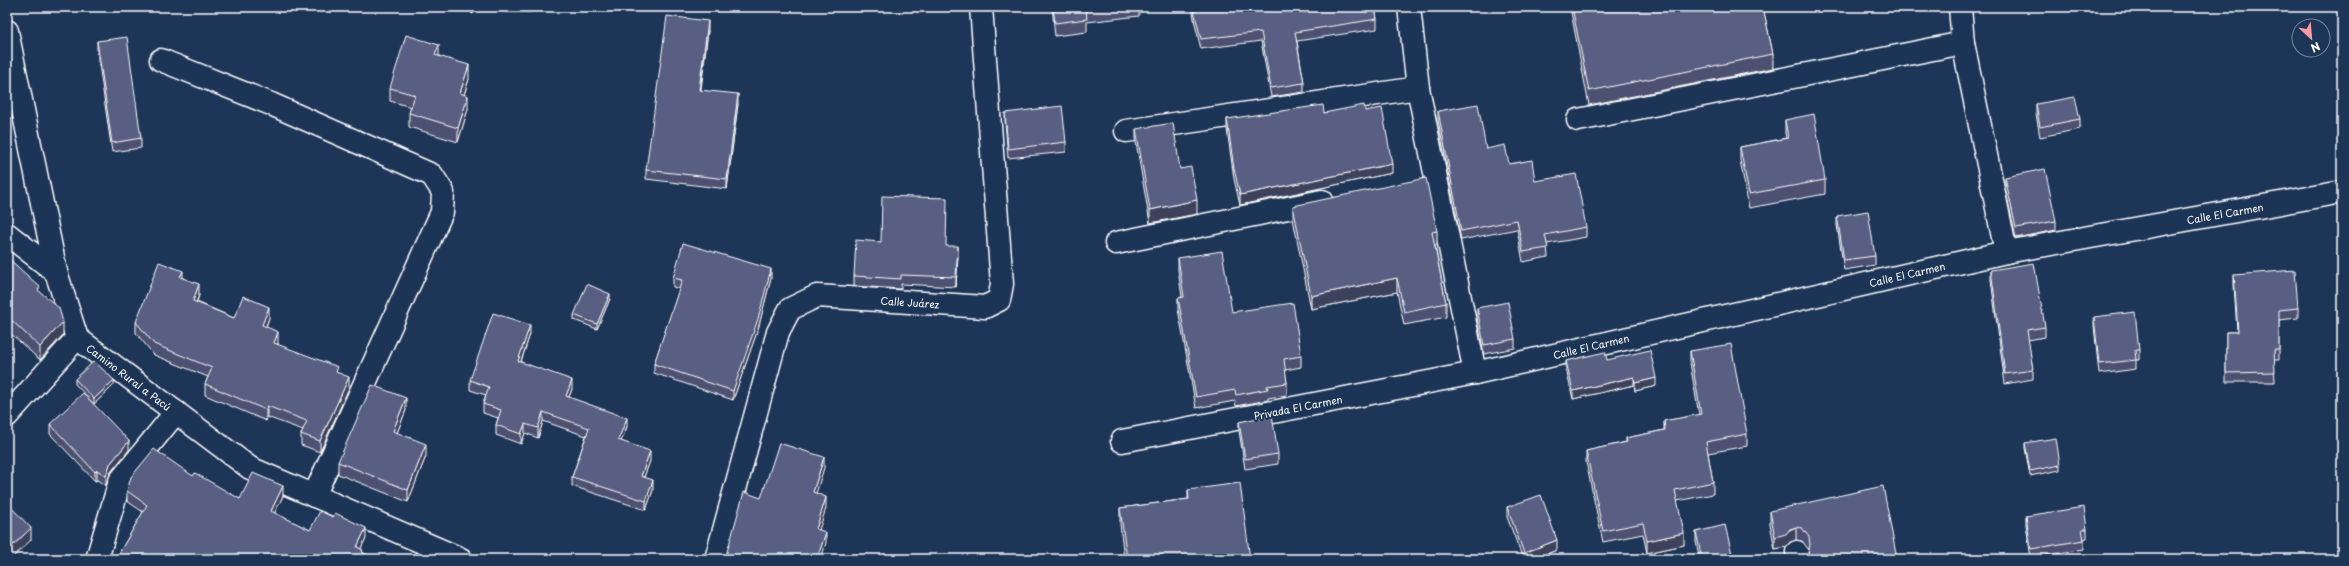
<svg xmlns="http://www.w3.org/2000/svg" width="2349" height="566" viewBox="0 0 2349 566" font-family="'Playpen Sans',sans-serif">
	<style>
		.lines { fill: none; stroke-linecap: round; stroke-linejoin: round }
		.minor-casing { stroke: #fff; stroke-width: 25 }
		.minor { stroke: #1d3557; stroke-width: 22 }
		.wall { fill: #4d5171; stroke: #fff }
		.shaded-wall { fill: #3e425c; stroke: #fff }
		.building { fill: #595e83; stroke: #fff }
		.labels { text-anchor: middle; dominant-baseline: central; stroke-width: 4; stroke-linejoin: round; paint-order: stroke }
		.street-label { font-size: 10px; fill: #fff; stroke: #1d3557 }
	</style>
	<rect width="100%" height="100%" fill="#1d3557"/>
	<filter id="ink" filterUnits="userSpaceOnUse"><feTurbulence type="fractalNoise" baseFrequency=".025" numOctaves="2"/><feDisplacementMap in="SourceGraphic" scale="8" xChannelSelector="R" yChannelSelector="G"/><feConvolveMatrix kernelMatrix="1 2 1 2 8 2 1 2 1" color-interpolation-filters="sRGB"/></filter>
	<g filter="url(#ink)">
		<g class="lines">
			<g class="minor-casing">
				<g id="minor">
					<path d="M1409 7 1418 88 1475 373"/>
					<path d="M1960 7 1963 43 2006 252"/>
					<path d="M7 31 56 272 77 338 250 468 461 559"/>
					<path d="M161 60 271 104 432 175 443 192 442 212 314 496"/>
					<path d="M1578 120 1963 43"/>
					<path d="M1126 131 1418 88"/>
					<path d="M7 234 56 272"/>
					<path d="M1116 243 1322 201"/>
					<path d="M7 416 77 338"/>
					<path d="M1122 441 1475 373 2006 252 2342 192"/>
					<path d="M1797 552 1798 559"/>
					<path d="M97 559 120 481 176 412"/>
					<path d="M716 559 778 332 790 309 817 296 985 307 999 300 1002 284 981 7"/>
				</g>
			</g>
			<use href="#minor" class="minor"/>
		</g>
		<g class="wall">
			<path d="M468 7H483L472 14Z"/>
			<rect x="505" y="7" width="26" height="5"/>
			<path d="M1052 7H1139V16L1087 22V32L1055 36Z"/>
			<path d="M1192 7H1375L1377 19V29L1297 41 1304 83V92L1271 97 1261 41 1201 49 1195 24Z"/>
			<path d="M1570 7H1763L1773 54V68L1589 105Z"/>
			<path d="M708 31 701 90 738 104 727 189 646 179V170Z"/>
			<path d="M97 41 141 138V148L112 152 97 51Z"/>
			<path d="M439 56 469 79 464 95 468 109 458 142 409 127V113L411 107 390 101V88Z"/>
			<path d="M2036 104 2080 119V129L2040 137 2036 114Z"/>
			<path d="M1365 111 1392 173 1240 205 1234 179 1227 129V119L1324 113Z"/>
			<path d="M1438 111 1486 149 1535 181 1586 227V237L1547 244 1548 257 1523 262 1517 229 1461 240 1438 120Z"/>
			<path d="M1005 113 1066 142V152L1008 158 1005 122Z"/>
			<path d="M1785 120 1825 180V194L1749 208 1740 160V147L1786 138 1785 133Z"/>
			<path d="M1136 129 1180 169 1197 214 1150 223 1136 142Z"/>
			<path d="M2005 177 2056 221V230L2016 238 2005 187Z"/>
			<path d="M1293 206 1437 231V245H1435L1446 303V317L1404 325 1397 292 1311 309 1293 219Z"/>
			<path d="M1837 216 1875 256V265L1844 270 1837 225Z"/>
			<path d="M946 246 958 256 956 287 901 284V289L854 286V276Z"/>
			<path d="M7 257 40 292 63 335 40 360 10 333Z"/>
			<path d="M1178 258 1232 312 1301 356V367L1285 370 1287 383V395L1268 398V400L1236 406 1235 401 1196 408 1178 309V298L1182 297 1178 270Z"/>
			<path d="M1991 270 2045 327V337L2028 340 2033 370V379L2005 384 1991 280Z"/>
			<path d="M2234 275 2298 308V318L2279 320V360H2274L2275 382H2226V332H2237L2234 285Z"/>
			<path d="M183 278 199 295 197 302 234 318H269L266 327 278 343V345L338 373 349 388 320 452 301 445V434L303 430 267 417 266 421 205 395V384L208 377 154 355 136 333V322Z"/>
			<path d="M673 278H771L758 329 733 400 654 373V364L680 289 673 287Z"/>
			<path d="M610 299 597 329 574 320V315Z"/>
			<path d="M1477 308 1515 339V348L1484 354 1477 318Z"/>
			<path d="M2094 317 2139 350V360H2136V369L2099 374 2094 326Z"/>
			<path d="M530 334 521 362 572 389 569 397 627 427 621 441 650 461 644 477 653 490 646 510 572 486V477L586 436 543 421 538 438 525 433 521 444 496 435V425L498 418 483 413V404L486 395 470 390V380Z"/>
			<path d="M1690 351 1747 434V446L1708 453 1713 482V494L1677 501 1684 545 1647 553 1643 534 1603 542 1586 462V451L1626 442V438L1664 430V421L1699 415 1690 363Z"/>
			<path d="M1607 360 1656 386 1635 391 1634 385 1573 399 1566 369V361Z"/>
			<path d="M75 379 114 385 94 404 75 384Z"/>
			<path d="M406 410 397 433 426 456 408 502 338 474V462Z"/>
			<path d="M1239 422 1278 454V464L1245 469 1239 431Z"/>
			<path d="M50 424 129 450 110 473 106 486 97 480 95 481 50 434Z"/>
			<path d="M2025 443 2060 465V470L2030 476 2025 448Z"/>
			<path d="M193 476 240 499 283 496 274 513 310 530 366 538 361 548 363 553 375 559H118V555L143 512 127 501V491Z"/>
			<path d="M1188 490 1250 559H1124L1120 524V508L1188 499Z"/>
			<path d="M1507 507 1557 550 1533 559H1523L1507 517Z"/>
			<path d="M1770 511 1897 559H1808V553L1809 550 1802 541 1796 540 1790 542 1786 547 1775 549 1770 524Z"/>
			<path d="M2026 516 2087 529V538L2084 539V549L2031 558 2026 525Z"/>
			<path d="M1696 532 1732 559H1700L1696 542Z"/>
		</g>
		<g class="shaded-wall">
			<path d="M474 7H483L472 14V9Z"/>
			<path d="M708 21V31L699 99V90Z"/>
			<path d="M439 45V58L435 55Z"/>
			<path d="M469 65V79L460 107V93Z"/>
			<path d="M738 94V104L727 189V179Z"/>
			<path d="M468 96V109L458 142V128Z"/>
			<path d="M1392 164V173L1240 205V195Z"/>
			<path d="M1197 200V214L1150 223V210Z"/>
			<path d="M958 246V256L956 287V277Z"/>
			<path d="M771 269V278L758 329 733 400V391Z"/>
			<path d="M183 271V282L180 277Z"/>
			<path d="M1397 278V292L1311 309V296Z"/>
			<path d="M199 284V295L193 311V301Z"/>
			<path d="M610 294V299L597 329V324Z"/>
			<path d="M269 307V318L262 336V325Z"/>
			<path d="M10 319V333L7 336V322Z"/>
			<path d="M63 322V335L40 360V347Z"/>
			<path d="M530 325V334L518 370V361Z"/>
			<path d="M278 332V343L274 354V343Z"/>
			<path d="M8 375V389H7V376Z"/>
			<path d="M349 377V388L320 452V441Z"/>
			<path d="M1634 377V385L1573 399V391Z"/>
			<path d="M1656 378V386L1635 391V383Z"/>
			<path d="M114 380V385L94 404V399Z"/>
			<path d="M572 380V389L566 405V396Z"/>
			<path d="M406 398V410L393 443V431Z"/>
			<path d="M267 406V417L266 421V410Z"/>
			<path d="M543 412V421L538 438V428Z"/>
			<path d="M627 418V427L618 449V440Z"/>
			<path d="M525 424V433L521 444V434Z"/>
			<path d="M129 441V450L110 473 106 486V476L110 464Z"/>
			<path d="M426 444V456L408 502V490Z"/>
			<path d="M650 451V461L641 485V476Z"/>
			<path d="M824 457V468L813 503V492Z"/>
			<path d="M97 470V480L95 481V472Z"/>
			<path d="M653 480V490L646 510V501Z"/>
			<path d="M283 486V496L271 520V511Z"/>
			<path d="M826 497V508L816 540V529Z"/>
			<path d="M1796 527V540L1790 542 1786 547 1775 549V537Z"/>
			<path d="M31 528V540L11 559H7V551Z"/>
			<path d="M366 528V538L357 556V547Z"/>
			<path d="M826 532V543L821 559H817Z"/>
			<path d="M1684 533V545L1647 553V541Z"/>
			<path d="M1557 540V550L1533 559H1524V553Z"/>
			<path d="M1732 554V559H1709Z"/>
		</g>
		<g class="building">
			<path d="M1053 7H1101L1086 9 1087 19 1055 23Z"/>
			<path d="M1194 7H1375L1377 19 1295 32 1304 83 1271 88 1261 32 1201 39 1195 15Z"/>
			<path d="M1572 7H1763L1773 54 1589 91Z"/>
			<path d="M667 16 708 21 699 90 738 94 727 179 646 170Z"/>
			<path d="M406 35 439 45 435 55 469 65 460 93 468 96 458 128 409 113 415 95 390 88Z"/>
			<path d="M127 37 141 138 112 143 97 41Z"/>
			<path d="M2075 97 2080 119 2040 127 2036 104Z"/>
			<path d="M1478 104 1486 149 1505 145 1509 164 1532 160 1535 181 1576 174 1586 227 1545 235 1548 248 1523 252 1517 220 1461 231 1438 111Z"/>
			<path d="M1323 105 1324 113 1364 105 1365 111 1382 108 1392 164 1240 195 1234 169 1227 119Z"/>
			<path d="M1062 106 1066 142 1008 149 1005 113Z"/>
			<path d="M1814 114 1825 180 1749 194 1740 147 1788 138 1785 120Z"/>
			<path d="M1173 123 1180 169 1191 167 1197 200 1150 210 1136 129Z"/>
			<path d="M2045 169 2056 221 2016 228 2005 177Z"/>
			<path d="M1426 178 1437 231 1432 232 1446 303 1404 312 1397 278 1311 296 1293 206Z"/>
			<path d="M882 196 947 198 946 246H958L956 277 901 275V279L854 276 856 240 881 242Z"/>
			<path d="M1868 211 1875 256 1844 260 1837 216Z"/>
			<path d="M683 243 771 269 758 319 733 391 654 364 682 280 673 278Z"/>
			<path d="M1222 251 1232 312 1293 303 1301 356 1284 359 1287 383 1267 386 1268 389 1236 395 1235 390 1196 397 1178 298 1184 297 1178 258Z"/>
			<path d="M7 257 40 287 38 290 59 308 63 322 40 347 10 319 7 322Z"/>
			<path d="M159 262 183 271 180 277 199 284 193 301 234 318 243 296 269 307 262 325 278 332 274 343 338 367 336 372 349 377 320 441 301 434 307 421 267 406 266 410 205 384 212 368 154 344 136 322Z"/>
			<path d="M2034 263 2045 327 2027 330 2033 370 2005 374 1991 270Z"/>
			<path d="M2295 270 2298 308 2279 310V350H2274L2275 372 2226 373V332H2238L2234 275Z"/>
			<path d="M587 284 610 294 597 324 574 315Z"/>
			<path d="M1508 302 1515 339 1484 345 1477 308Z"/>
			<path d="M2135 312 2139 350H2135L2136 360 2099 364 2094 317Z"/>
			<path d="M493 313 530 325 518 361 572 380 566 396 627 418 618 440 650 451 641 476 653 480 646 501 572 477 589 428 543 412 538 428 525 424 521 434 496 425 501 410 483 404 489 387 470 380Z"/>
			<path d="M1731 344 1747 434 1706 442 1713 482 1675 490 1684 533 1647 541 1643 523 1603 531 1586 451 1627 442 1626 438 1665 430 1664 421 1701 414 1690 351Z"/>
			<path d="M1650 350 1656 378 1635 383 1634 377 1573 391 1566 361 1605 352 1607 360Z"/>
			<path d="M94 361 114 380 94 399 75 379Z"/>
			<path d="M372 385 406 398 393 431 426 444 408 490 338 462Z"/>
			<path d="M83 393 129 441 110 464 106 476 97 470 95 472 50 424Z"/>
			<path d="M1272 415 1278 454 1245 459 1239 422Z"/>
			<path d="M2056 438 2060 465 2030 471 2025 443Z"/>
			<path d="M779 443 824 457 813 492 826 497 816 529 826 532 817 559H725L744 492 761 498Z"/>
			<path d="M154 449 193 476 195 473 240 499 253 473 283 486 271 511 310 530 320 511 333 517 335 513 366 528 357 547 363 550 362 552 375 559H125L118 555 147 505 127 491 131 477Z"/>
			<path d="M1240 483 1250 559H1127L1120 508 1189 499 1188 490Z"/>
			<path d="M1883 486 1897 559H1809L1808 553 1810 545 1809 537 1802 528 1796 527 1790 529 1786 534 1775 537 1770 511Z"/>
			<path d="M1541 495 1557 540 1524 553 1507 507Z"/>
			<path d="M7 503 31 528 7 551Z"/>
			<path d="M2084 507 2087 529H2082L2084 540 2031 549 2026 516Z"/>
			<path d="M1725 525 1732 554 1709 559H1702L1696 532Z"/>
			<path d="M2292 556V559H2274Z"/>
		</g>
	</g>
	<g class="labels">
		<g class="street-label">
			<text transform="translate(2225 213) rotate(-10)">Calle El Carmen</text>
			<text transform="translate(1907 274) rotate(-13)">Calle El Carmen</text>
			<text transform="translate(910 302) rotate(4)">Calle Juárez</text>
			<text transform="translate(1591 346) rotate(-13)">Calle El Carmen</text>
			<text transform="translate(129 377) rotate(37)">Camino Rural a Pacú</text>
			<text transform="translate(1298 407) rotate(-11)">Privada El Carmen</text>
		</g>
	</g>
	<rect width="2349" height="566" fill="none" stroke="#1d3557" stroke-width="24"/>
	<rect x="12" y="12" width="2325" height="542" fill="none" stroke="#fff" stroke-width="1.5" filter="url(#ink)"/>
	<g transform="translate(2311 38) rotate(154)"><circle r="19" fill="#1d3557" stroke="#77869a"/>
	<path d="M0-3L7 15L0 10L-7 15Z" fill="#ff9aa2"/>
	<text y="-6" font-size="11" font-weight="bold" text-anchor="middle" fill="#ffffff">N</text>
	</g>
</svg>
